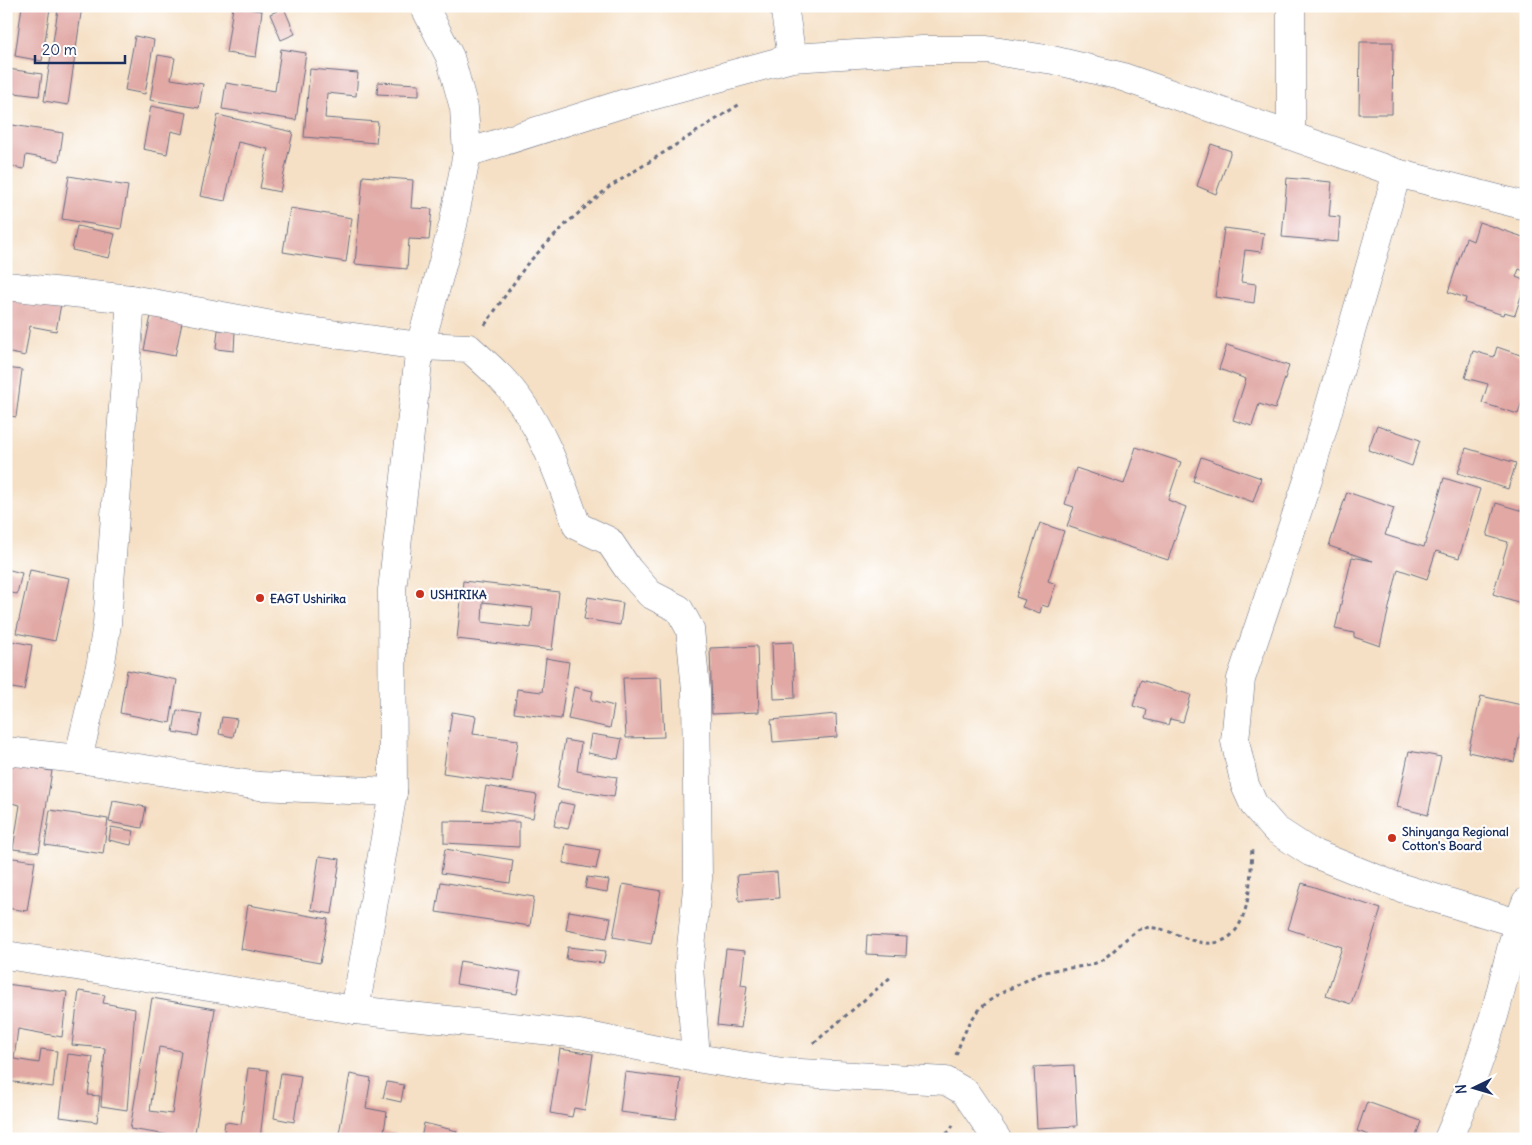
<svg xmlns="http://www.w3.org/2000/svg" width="1532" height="1145" viewBox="0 0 1532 1145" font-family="Delius,sans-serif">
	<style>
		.building { fill: #e1a8a4; fill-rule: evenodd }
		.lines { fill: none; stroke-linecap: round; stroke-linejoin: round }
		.street-casing { stroke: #676d82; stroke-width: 29 }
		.path { stroke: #676d82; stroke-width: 3; stroke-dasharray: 4 4; stroke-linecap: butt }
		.street { stroke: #fff; stroke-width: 28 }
		.poi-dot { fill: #c8321e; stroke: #fff; stroke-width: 2 }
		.labels { text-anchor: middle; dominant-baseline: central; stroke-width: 4.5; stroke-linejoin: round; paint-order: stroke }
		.poi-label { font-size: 12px; font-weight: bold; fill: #1b2f5e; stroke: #fff; text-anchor: start }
	</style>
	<rect width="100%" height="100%" fill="#fff"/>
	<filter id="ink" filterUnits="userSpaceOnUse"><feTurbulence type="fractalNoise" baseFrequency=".02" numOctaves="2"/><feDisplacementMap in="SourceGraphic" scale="10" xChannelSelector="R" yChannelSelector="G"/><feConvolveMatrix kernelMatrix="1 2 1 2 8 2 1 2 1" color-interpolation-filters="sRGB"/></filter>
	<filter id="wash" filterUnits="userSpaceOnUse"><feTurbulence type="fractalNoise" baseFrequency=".0096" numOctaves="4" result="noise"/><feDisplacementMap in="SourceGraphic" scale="20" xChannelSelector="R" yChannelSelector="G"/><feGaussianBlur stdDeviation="1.12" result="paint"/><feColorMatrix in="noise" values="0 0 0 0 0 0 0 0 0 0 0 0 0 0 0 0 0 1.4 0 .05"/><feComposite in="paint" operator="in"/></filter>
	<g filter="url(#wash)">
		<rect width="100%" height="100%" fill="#f5e0c5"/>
		<g id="blocks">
			<g class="building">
				<path d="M22 6H82L68 105 44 101 58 9 50 8 42 61 15 56Z"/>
				<path d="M233 7 262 11 256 57 226 53Z"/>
				<path d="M284 8 295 34 281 40 270 14Z"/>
				<path d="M135 36 154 40 145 94 125 90Z"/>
				<path d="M1360 42H1393L1392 114H1359Z"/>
				<path d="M281 49 306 53 296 120 222 109 226 83 275 91Z"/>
				<path d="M158 55 175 58 171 79 203 84 199 108 150 100Z"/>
				<path d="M8 69 42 74 39 96 6 92Z"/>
				<path d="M310 69 358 73 356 96 327 93 325 118 378 122 376 143 304 137Z"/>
				<path d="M378 82 419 84V96L377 94Z"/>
				<path d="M151 106 187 113 183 134 171 131 167 154 143 149Z"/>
				<path d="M218 115 293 132 280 192 260 188 268 149 238 142 225 201 200 196Z"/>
				<path d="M6 124 63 133 59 161 26 155 24 169 6 166Z"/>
				<path d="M1211 144 1231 151 1216 194 1197 186Z"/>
				<path d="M69 176 128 186 121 229 62 219Z"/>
				<path d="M363 176 413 180 411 208 432 209 429 240 409 239 407 269 355 264Z"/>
				<path d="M1287 178 1332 182 1329 216 1340 217 1338 242 1282 237Z"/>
				<path d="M290 208 352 218 346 262 283 252Z"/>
				<path d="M1479 222 1526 238V272L1519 269 1516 277 1526 281 1515 315 1504 312 1503 315 1465 303 1466 298 1448 292 1466 238 1473 241Z"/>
				<path d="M77 226 115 234 109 258 72 250Z"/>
				<path d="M1224 228 1264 233 1261 252 1245 250 1241 282 1256 284 1254 303 1215 297Z"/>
				<path d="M10 296 61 304 56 331 30 326 25 356 6 352V316Z"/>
				<path d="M152 311 183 317 175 356 144 350Z"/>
				<path d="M218 330 235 331 234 351 216 349Z"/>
				<path d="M1227 345 1289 366 1275 409 1259 404 1252 426 1233 420 1246 379 1219 369Z"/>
				<path d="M1497 347 1526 357V388L1518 414 1482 403 1488 384 1465 378 1473 351 1494 357Z"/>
				<path d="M6 368 22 370 16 417 6 415Z"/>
				<path d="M1377 425 1420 440 1412 466 1368 450Z"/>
				<path d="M1136 447 1181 462 1168 500 1186 507 1168 560 1067 526 1074 507 1065 504 1076 468 1124 484Z"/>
				<path d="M1466 448 1516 463 1508 489 1458 473Z"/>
				<path d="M1201 457 1261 478 1253 502 1193 481Z"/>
				<path d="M1444 478 1480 489 1459 558 1436 551 1427 579 1398 569 1380 646 1354 637V633L1335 629 1352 557 1373 561 1329 546 1347 492 1394 508 1385 535 1424 547Z"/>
				<path d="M1496 503 1526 512V597L1524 604 1493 594 1508 542 1487 536Z"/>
				<path d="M1040 523 1064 531 1048 581 1056 584 1048 607 1042 605 1040 613 1022 607 1025 600 1016 597Z"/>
				<path d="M6 569 22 573 17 594 6 592Z"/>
				<path d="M30 570 69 578 55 641 16 633Z"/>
				<path d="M463 581 559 592 552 650 457 639ZM483 602 533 608 531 628 482 622Z"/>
				<path d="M588 597 623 603 620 625 584 619Z"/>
				<path d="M6 640 32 645 24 690 6 687Z"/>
				<path d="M793 642 795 698 774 699 772 643Z"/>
				<path d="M757 646 759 712 712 714 710 648Z"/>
				<path d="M546 658 569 662 561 719 514 713 517 689 542 692Z"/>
				<path d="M127 670 177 680 170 723 120 713Z"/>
				<path d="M661 677 664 737 626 738 623 678Z"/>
				<path d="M1141 680 1191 695 1183 722 1170 719 1168 725 1145 719 1147 710 1133 706Z"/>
				<path d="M574 687 593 691 591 700 614 706 610 728 568 719Z"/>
				<path d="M1481 696 1526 706 1514 762 1468 752Z"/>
				<path d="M177 710 202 714 198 736 173 732Z"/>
				<path d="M452 712 476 716 473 734 518 740 512 783 443 773Z"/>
				<path d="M836 714 837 737 773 742 771 720Z"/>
				<path d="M222 717 237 719 233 737 219 734Z"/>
				<path d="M591 734 622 739 618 759 588 753Z"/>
				<path d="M565 740 581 743 577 771 617 777 614 797 557 788Z"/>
				<path d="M1409 751 1441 757 1428 815 1397 807Z"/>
				<path d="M6 764 52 771 39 852 13 849 20 805 6 802Z"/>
				<path d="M486 786 537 795 533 818 482 809Z"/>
				<path d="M113 801 146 807 142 828 109 822Z"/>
				<path d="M560 802 574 805 568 829 554 826Z"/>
				<path d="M50 810 108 819 103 854 45 845Z"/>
				<path d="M444 821 519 822V847L444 843Z"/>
				<path d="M111 827 134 831 131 845 109 840Z"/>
				<path d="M566 844 600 850 596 869 563 863Z"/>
				<path d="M445 849 513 860 510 883 441 873Z"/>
				<path d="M319 856 340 859 332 914 311 910Z"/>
				<path d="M6 857 35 861 27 911 6 908Z"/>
				<path d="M777 872 779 898 739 901 737 875Z"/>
				<path d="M587 877 609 880 607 892 585 888Z"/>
				<path d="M441 882 534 897 530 926 436 912Z"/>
				<path d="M1302 883 1381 909 1351 1004 1326 996 1342 947 1288 929Z"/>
				<path d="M623 884 661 891 651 944 613 937Z"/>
				<path d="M248 905 328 919 320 963 241 949Z"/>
				<path d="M569 911 611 918 607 938 566 930Z"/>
				<path d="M867 935 907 937 906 956 866 954Z"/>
				<path d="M568 947 606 951 603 963 566 959Z"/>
				<path d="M726 949 745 951 741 985 747 986 741 1028 717 1025Z"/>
				<path d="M460 961 521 972 517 994 456 984Z"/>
				<path d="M6 984 67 992 62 1037 18 1029 14 1059 39 1063 41 1049 57 1051 53 1087 6 1081Z"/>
				<path d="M79 991 105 995 103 1003 135 1009 127 1110 101 1106 105 1048 72 1045Z"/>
				<path d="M152 998 215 1009 194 1139 130 1129ZM159 1047 181 1051 172 1114 150 1111Z"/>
				<path d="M560 1049 593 1054 585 1110 574 1108 572 1117 550 1113Z"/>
				<path d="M68 1054 93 1057 88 1095 100 1096 97 1122 60 1117Z"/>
				<path d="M1074 1065 1077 1126 1037 1128 1034 1067Z"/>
				<path d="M248 1068 268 1070 260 1139H223L225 1122 241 1124Z"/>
				<path d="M625 1072 681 1079 676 1119 620 1112Z"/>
				<path d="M281 1073 301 1076 294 1122 274 1118Z"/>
				<path d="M350 1074 371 1078 366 1108 387 1112 384 1131 396 1133 395 1139H338Z"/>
				<path d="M387 1082 404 1085 401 1102 383 1098Z"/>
				<path d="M1367 1102 1421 1121 1415 1139H1368L1369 1135 1357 1131Z"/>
				<path d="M424 1123 457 1131 455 1139H421Z"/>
			</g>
		</g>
	</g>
	<g filter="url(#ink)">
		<use href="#blocks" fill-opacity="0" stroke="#676d82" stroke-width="1"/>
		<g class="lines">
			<g class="street-casing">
				<g id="street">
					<path d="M784 6 792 58"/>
					<path d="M1291 6V135"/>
					<path d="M467 153 622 104 792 58 922 50H987L1053 60 1120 76 1397 173 1526 206"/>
					<path d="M1397 173 1308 480 1241 679 1235 741 1245 785 1254 805 1275 829 1310 852 1395 886 1517 923"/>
					<path d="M6 286 131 299 288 328 420 346 469 348C480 358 490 367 500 377 539 417 559 474 577 526L609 541 628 569 650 594 679 609 690 629 696 690 698 879 689 967 696 1058"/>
					<path d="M6 751 78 759 259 786 393 792"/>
					<path d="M78 759 101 662 107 624 131 299"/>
					<path d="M6 955 355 1010 579 1034 696 1058 782 1072 946 1081 965 1092 997 1139"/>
					<path d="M355 1010 393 792 392 590 420 346 453 225 467 153 464 108 450 57 424 6"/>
					<path d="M1448 1139C1466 1099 1481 1058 1494 1016 1505 978 1511 939 1526 902"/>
				</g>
			</g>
			<g class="path">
				<path d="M485 325 527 264 567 223 608 188 740 104"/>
				<path d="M814 1043 892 976"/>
				<path d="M956 1055C969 1017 979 1003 1015 986 1024 982 1033 976 1043 973 1060 967 1082 969 1098 962 1114 954 1131 930 1143 928 1158 925 1177 935 1191 940 1251 959 1250 888 1252 847"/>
				<path d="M940 1139 950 1131 953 1125"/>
			</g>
			<use href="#street" class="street"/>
		</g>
	</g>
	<g class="poi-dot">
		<circle cx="420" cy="594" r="5"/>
		<circle cx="260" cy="598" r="5"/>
		<circle cx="1392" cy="838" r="5"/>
	</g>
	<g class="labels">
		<g class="poi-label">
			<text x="430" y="594">USHIRIKA</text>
			<text x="270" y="598">EAGT Ushirika</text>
			<text x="1402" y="831">Shinyanga Regional<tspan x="1402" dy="14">Cotton's Board</tspan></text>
		</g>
	</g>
	<rect width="1532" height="1145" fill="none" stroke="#fff" stroke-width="25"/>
	<g transform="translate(1474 1088) rotate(265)" stroke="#ffffff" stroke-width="4" paint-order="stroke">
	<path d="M0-4L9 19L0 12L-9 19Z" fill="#1b2f5e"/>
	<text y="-8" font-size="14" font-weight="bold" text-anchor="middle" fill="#1b2f5e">N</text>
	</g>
	<path d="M35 55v8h90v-8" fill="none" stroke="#1b2f5e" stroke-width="2.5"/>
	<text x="42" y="55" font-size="15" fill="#1b2f5e" stroke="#ffffff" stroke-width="4" paint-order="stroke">20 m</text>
</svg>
